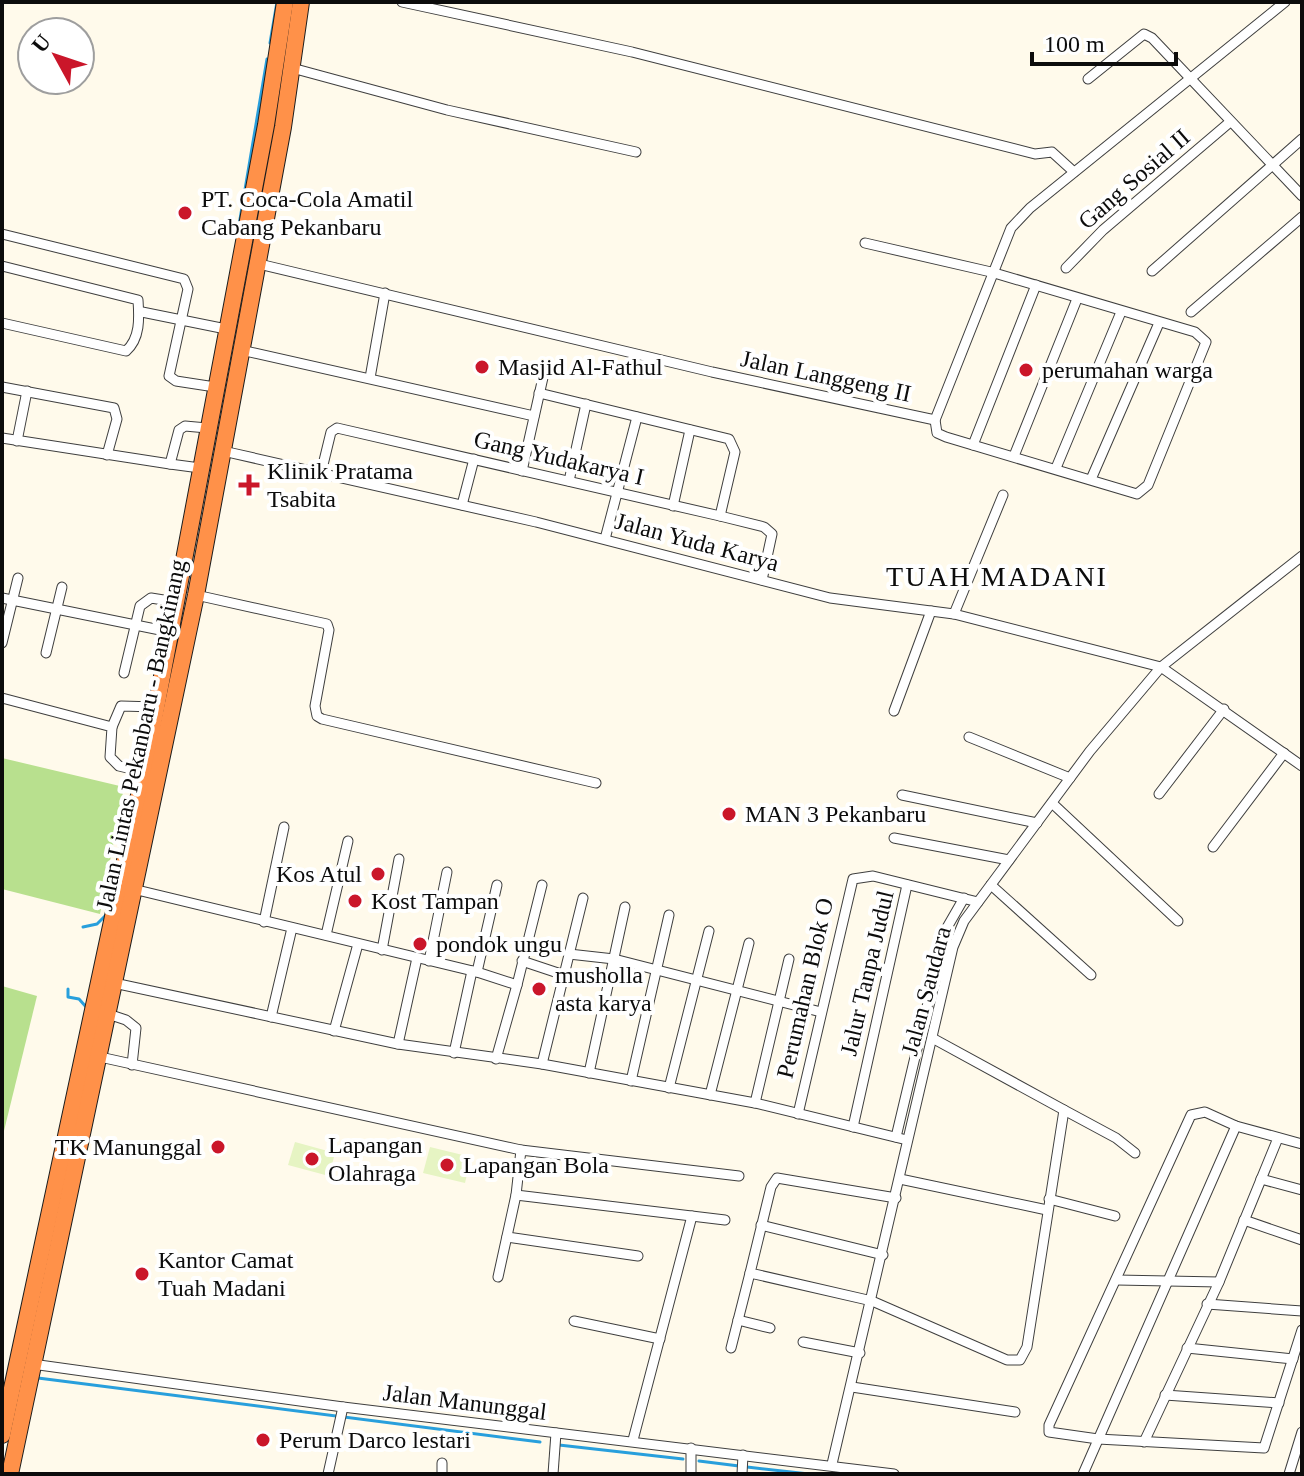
<svg xmlns="http://www.w3.org/2000/svg" width="1304" height="1476" viewBox="0 0 1304 1476" font-family="'Times New Roman',serif">
	<style>
		.forest { fill: #b8e08e }
		.pitch { fill: #e6f4c3 }
		.lines { fill: none; stroke-linecap: round; stroke-linejoin: round }
		.stream { stroke: #289fdc; stroke-width: 3 }
		.street-casing { stroke: #3f3f3f; stroke-width: 11 }
		.highway-casing { stroke: #1d1d1d; stroke-width: 18 }
		.street { stroke: #fff; stroke-width: 9 }
		.highway { stroke: #ff9149; stroke-width: 16 }
		.poi-dot { fill: #ca162a; stroke: #fff; stroke-width: 3 }
		.labels { text-anchor: middle; dominant-baseline: central; stroke-width: 8; stroke-linejoin: round; paint-order: stroke }
		.street-label { font-size: 24px; fill: #0c0c0c; stroke: #fff }
		.poi-label { font-size: 24px; fill: #0c0c0c; stroke: #fff; text-anchor: start }
		.quarter-label { font-size: 28px; letter-spacing: 2px; fill: #0c0c0c; stroke: #fff }
	</style>
	<rect width="100%" height="100%" fill="#fffaeb"/>
	<g class="forest">
		<path d="M2 758 124 787 100 914 2 889Z"/>
		<path d="M2 986 37 996 2 1139Z"/>
	</g>
	<g class="pitch">
		<path d="M295 1142 335 1153 329 1176 288 1165Z"/>
		<path d="M430 1147 471 1157 465 1183 423 1173Z"/>
	</g>
	<g class="lines">
		<g class="stream">
			<path d="M270 43 277 2"/>
			<path d="M237 237 267 59"/>
			<path d="M83 927 97 924 106 915"/>
			<path d="M68 989V997L79 999 87 1008"/>
			<path d="M38 1378 540 1442"/>
			<path d="M559 1445 683 1459"/>
			<path d="M699 1461 739 1466"/>
			<path d="M747 1467 809 1474"/>
		</g>
		<g class="street-casing">
			<g id="street">
				<path d="M402 2 632 52 1035 154 1052 152 1074 172"/>
				<path d="M292 68 447 110 636 152"/>
				<path d="M1088 79 1144 34 1152 38 1302 196"/>
				<path d="M2 234 184 279 188 289 169 376 176 381 215 387"/>
				<path d="M865 243 991 272 1195 332 1206 342 1148 485 1137 494 946 437 937 433 935 420"/>
				<path d="M255 263 712 372 935 420 1011 228 1030 208 1285 2"/>
				<path d="M2 266 138 300C139 316 141 338 126 351L2 323"/>
				<path d="M1066 268 1103 230 1230 122"/>
				<path d="M1152 271 1302 139"/>
				<path d="M142 312 226 329"/>
				<path d="M1191 312 1302 217"/>
				<path d="M241 350 534 416"/>
				<path d="M370 378 385 293"/>
				<path d="M2 387 114 408 117 419 107 455"/>
				<path d="M539 393 729 439 735 452 720 516"/>
				<path d="M2 438 170 464 179 430 185 426 207 428"/>
				<path d="M17 441 27 391"/>
				<path d="M973 445 1036 285"/>
				<path d="M223 451 536 522 830 598 954 614 1161 667 1302 766"/>
				<path d="M1014 456 1077 299"/>
				<path d="M170 464 200 468"/>
				<path d="M1056 468 1121 312"/>
				<path d="M522 471 544 373"/>
				<path d="M321 473 331 432 337 428 720 516 764 527 772 534 762 580"/>
				<path d="M1092 477 1159 323"/>
				<path d="M569 481 586 404"/>
				<path d="M462 505 474 459"/>
				<path d="M673 506 690 430"/>
				<path d="M605 539 637 417"/>
				<path d="M196 595 327 624 329 630 315 706 317 716 322 719 596 783"/>
				<path d="M2 598 170 632"/>
				<path d="M954 614 1003 495"/>
				<path d="M2 643 18 578"/>
				<path d="M46 653 62 587"/>
				<path d="M124 673 140 606 151 598 176 602"/>
				<path d="M2 698 112 727 110 757 119 766 144 772"/>
				<path d="M894 711 931 611"/>
				<path d="M112 727 121 706 156 707"/>
				<path d="M969 737 1070 778"/>
				<path d="M1159 794 1224 709"/>
				<path d="M902 795 1037 823"/>
				<path d="M1052 803 1178 921"/>
				<path d="M894 838 1009 860"/>
				<path d="M1213 847 1284 753"/>
				<path d="M991 885 1091 975"/>
				<path d="M133 889 477 972 517 985 542 885"/>
				<path d="M264 922 284 827"/>
				<path d="M326 935 348 841"/>
				<path d="M382 950 399 859"/>
				<path d="M569 954 614 959 821 1012"/>
				<path d="M429 961 447 872"/>
				<path d="M522 961 564 975"/>
				<path d="M477 972 497 885"/>
				<path d="M114 983 398 1044 542 1064 755 1103 907 1140"/>
				<path d="M108 1014 126 1020 136 1028 132 1065"/>
				<path d="M271 1017 292 928"/>
				<path d="M334 1031 358 944"/>
				<path d="M398 1044 417 958"/>
				<path d="M454 1053 472 971"/>
				<path d="M100 1057 521 1150"/>
				<path d="M496 1059 517 985"/>
				<path d="M542 1064 583 898"/>
				<path d="M589 1073 625 907"/>
				<path d="M631 1081 669 915"/>
				<path d="M669 1088 709 931"/>
				<path d="M710 1095 749 943"/>
				<path d="M755 1103 789 959"/>
				<path d="M1064 1110 1116 1138 1135 1153"/>
				<path d="M798 1114 853 879 873 876 978 902"/>
				<path d="M853 1127 907 885"/>
				<path d="M896 1137 945 931 964 898"/>
				<path d="M1302 1144 1236 1126 1205 1112 1191 1115 1049 1425V1432L1098 1439 1264 1448 1302 1330"/>
				<path d="M900 1179 1047 1210"/>
				<path d="M1261 1179 1302 1190"/>
				<path d="M516 1195 725 1220"/>
				<path d="M896 1198 777 1178 771 1187 750 1273 872 1301 1007 1360H1020L1027 1347 1064 1110 934 1039"/>
				<path d="M1049 1199 1115 1216"/>
				<path d="M1244 1220 1302 1240"/>
				<path d="M761 1225 883 1255"/>
				<path d="M507 1237 638 1256"/>
				<path d="M498 1277 516 1195 521 1150 739 1176"/>
				<path d="M1117 1280 1219 1282"/>
				<path d="M1207 1304 1302 1311"/>
				<path d="M738 1320 770 1328"/>
				<path d="M574 1321 660 1339"/>
				<path d="M803 1342 860 1353"/>
				<path d="M731 1348 750 1273"/>
				<path d="M1187 1348 1293 1359"/>
				<path d="M32 1364 343 1407 894 1474"/>
				<path d="M852 1387 1015 1412"/>
				<path d="M1165 1395 1279 1403"/>
				<path d="M633 1440 692 1216"/>
				<path d="M1144 1442 1219 1282 1278 1138"/>
				<path d="M832 1464 953 947 964 921 1090 751 1161 667 1302 556"/>
				<path d="M328 1474 343 1407"/>
				<path d="M442 1474V1463"/>
				<path d="M553 1474 556 1433"/>
				<path d="M691 1474V1448"/>
				<path d="M742 1474 743 1455"/>
				<path d="M1083 1474 1236 1126"/>
				<path d="M1289 1474 1302 1432"/>
			</g>
		</g>
		<g class="highway-casing">
			<g id="highway">
				<path d="M2 1435 144 772 266 125 285 2"/>
				<path d="M10 1474 196 595 283 127 301 2"/>
			</g>
		</g>
		<use href="#street" class="street"/>
		<use href="#highway" class="highway"/>
	</g>
	<g class="poi-dot">
		<circle cx="185" cy="213" r="8"/>
		<circle cx="482" cy="367" r="8"/>
		<circle cx="1026" cy="370" r="8"/>
		<path d="M245 473h8v8h8v8h-8v8h-8v-8h-8v-8h8z"/>
		<circle cx="729" cy="814" r="8"/>
		<circle cx="378" cy="874" r="8"/>
		<circle cx="355" cy="901" r="8"/>
		<circle cx="420" cy="944" r="8"/>
		<circle cx="539" cy="989" r="8"/>
		<circle cx="218" cy="1147" r="8"/>
		<circle cx="312" cy="1159" r="8"/>
		<circle cx="447" cy="1165" r="8"/>
		<circle cx="142" cy="1274" r="8"/>
		<circle cx="263" cy="1440" r="8"/>
	</g>
	<g class="labels">
		<g class="street-label">
			<text transform="translate(1134 179) rotate(-41)">Gang Sosial II</text>
			<text transform="translate(826 376) rotate(12)">Jalan Langgeng II</text>
			<text transform="translate(559 458) rotate(13)">Gang Yudakarya I</text>
			<text transform="translate(697 542) rotate(15)">Jalan Yuda Karya</text>
			<text transform="translate(141 735) rotate(-78)">Jalan Lintas Pekanbaru - Bangkinang</text>
			<text transform="translate(867 973) rotate(-77)">Jalur Tanpa Judul</text>
			<text transform="translate(805 988) rotate(-77)">Perumahan Blok O</text>
			<text transform="translate(926 991) rotate(-75)">Jalan Saudara</text>
			<text transform="translate(465 1402) rotate(7)">Jalan Manunggal</text>
		</g>
		<g class="poi-label">
			<text x="201" y="199">PT. Coca-Cola Amatil<tspan x="201" dy="28">Cabang Pekanbaru</tspan></text>
			<text x="498" y="367">Masjid Al-Fathul</text>
			<text x="1042" y="370">perumahan warga</text>
			<text x="267" y="471">Klinik Pratama<tspan x="267" dy="28">Tsabita</tspan></text>
			<text x="745" y="814">MAN 3 Pekanbaru</text>
			<text x="362" y="874" text-anchor="end">Kos Atul</text>
			<text x="371" y="901">Kost Tampan</text>
			<text x="436" y="944">pondok ungu</text>
			<text x="555" y="975">musholla<tspan x="555" dy="28">asta karya</tspan></text>
			<text x="328" y="1145">Lapangan<tspan x="328" dy="28">Olahraga</tspan></text>
			<text x="202" y="1147" text-anchor="end">TK Manunggal</text>
			<text x="463" y="1165">Lapangan Bola</text>
			<text x="158" y="1260">Kantor Camat<tspan x="158" dy="28">Tuah Madani</tspan></text>
			<text x="279" y="1440">Perum Darco lestari</text>
		</g>
		<g class="quarter-label">
			<text x="997" y="576">TUAH MADANI</text>
		</g>
	</g>
	<rect width="1304" height="1476" fill="none" stroke="#0c0c0c" stroke-width="8"/>
	<g transform="translate(56 56) rotate(310)"><circle r="38" fill="#ffffff" stroke="#9e9e9e" stroke-width="2"/>
	<path d="M0-6L14 30L0 20L-14 30Z" fill="#ca162a"/>
	<text y="-12" font-size="22" font-weight="bold" text-anchor="middle" fill="#0c0c0c">U</text>
	</g>
	<path d="M1032 52v12h144v-12" fill="none" stroke="#0c0c0c" stroke-width="4"/>
	<text x="1044" y="52" font-size="24" fill="#0c0c0c" stroke="#ffffff" stroke-width="6" paint-order="stroke">100 m</text>
</svg>
